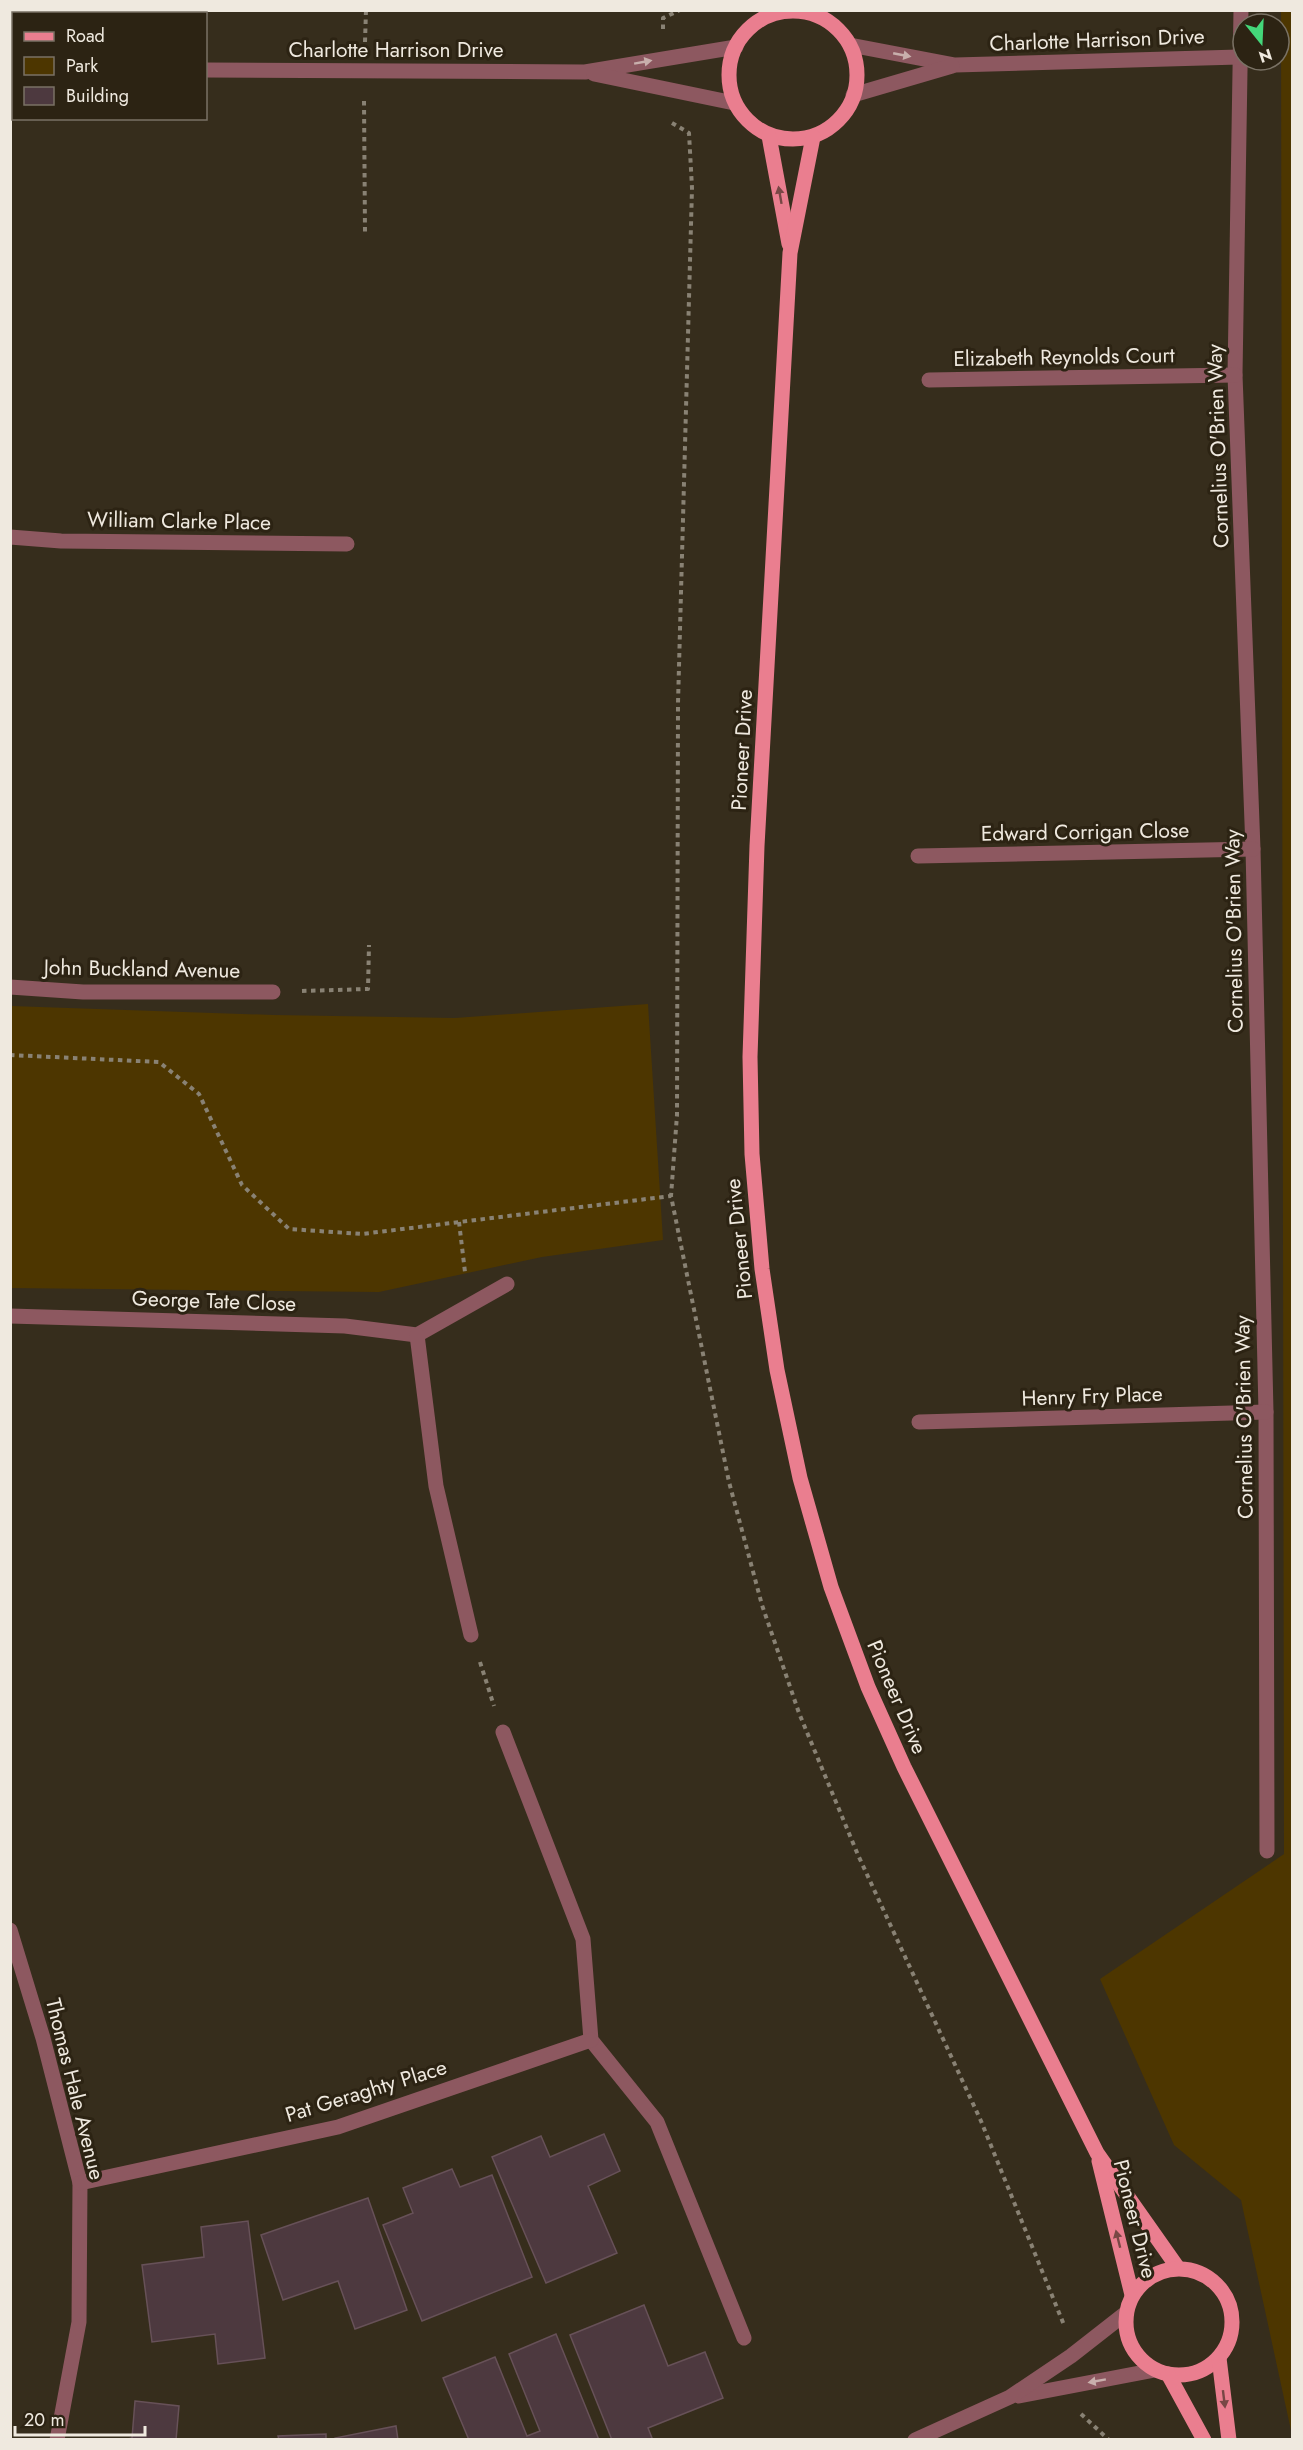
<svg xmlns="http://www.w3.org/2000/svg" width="1303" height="2450" viewBox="0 0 1303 2450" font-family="Jost,sans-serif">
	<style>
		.green { fill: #4d3600 }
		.building { fill: #4d393f; stroke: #675158; stroke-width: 1.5 }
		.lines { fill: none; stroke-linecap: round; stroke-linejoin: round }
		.path { stroke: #898274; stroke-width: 4; stroke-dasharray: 4.5 4.5; stroke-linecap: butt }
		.minor { stroke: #8d5860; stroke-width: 15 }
		.major { stroke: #ea7e8f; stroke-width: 15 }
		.oneway { fill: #c8afac }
		.oneway2 { fill: #784745 }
		.labels { text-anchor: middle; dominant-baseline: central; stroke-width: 6; stroke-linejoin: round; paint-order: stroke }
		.street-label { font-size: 21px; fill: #efe9df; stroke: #2c2313 }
	</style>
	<rect width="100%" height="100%" fill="#362d1c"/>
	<g class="green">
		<path d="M1281 11H1292V2435L1241 2200 1174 2145 1100 1979 1284 1854Z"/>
		<path d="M648 1004 663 1240 542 1257 379 1292 11 1288V1006L274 1015 455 1018Z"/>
	</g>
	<g class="building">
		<path d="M604 2134 620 2171 588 2186 617 2253 546 2283 492 2157 541 2136 550 2157Z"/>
		<path d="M452 2169 460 2187 492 2175 532 2277 422 2321 383 2225 413 2213 403 2188Z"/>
		<path d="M368 2198 407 2310 355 2329 338 2281 283 2300 261 2235Z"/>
		<path d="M248 2221 265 2358 218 2364 215 2334 152 2342 142 2265 204 2257 201 2227Z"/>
		<path d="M644 2305 668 2366 705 2352 723 2398 648 2428 652 2438 649 2440H612L570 2335Z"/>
		<path d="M556 2334 599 2440H469L443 2378 495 2357 527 2436 540 2431 509 2354Z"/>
		<path d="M135 2401 179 2406 176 2440H124L132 2438Z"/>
		<path d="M396 2426 398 2440H335V2438Z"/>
		<path d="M326 2434V2440H279L278 2436Z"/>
	</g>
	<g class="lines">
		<g class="path">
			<path d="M663 29V18L680 10"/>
			<path d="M365 42 366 10"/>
			<path d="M364 101 365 232"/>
			<path d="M672 123 689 133 692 188 678 703 677 1115 671 1196 729 1482 762 1605 799 1713 858 1855 981 2121 1064 2325"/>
			<path d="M302 991 368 989 369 945"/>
			<path d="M10 1055 159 1062 199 1094 242 1185 289 1229 362 1234 671 1196"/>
			<path d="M459 1222 465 1272"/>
			<path d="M480 1662 494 1706"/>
			<path d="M1081 2414 1109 2440"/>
		</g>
		<g class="minor">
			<path d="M1241 10 1235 375 1253 849 1266 1412 1267 1851"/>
			<path d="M850 45 955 65 1239 57"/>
			<path d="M10 70H14"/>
			<path d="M206 70 585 72 736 47"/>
			<path d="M594 74 734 103"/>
			<path d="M853 95 952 66"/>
			<path d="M929 380 1235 375"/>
			<path d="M10 537 61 541 347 544"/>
			<path d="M918 856 1253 849"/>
			<path d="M10 987 83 992H273"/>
			<path d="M10 1316 345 1326 417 1335 507 1284"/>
			<path d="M417 1335 436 1486 471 1635"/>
			<path d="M919 1422 1266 1412"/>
			<path d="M503 1732 583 1939 591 2040 657 2122 744 2338"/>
			<path d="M10 1930 43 2038 80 2183 79 2322 57 2440"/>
			<path d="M80 2183 338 2127 591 2040"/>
			<path d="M1019 2396 1155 2370"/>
			<path d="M915 2440 1010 2397 1071 2356 1126 2313"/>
		</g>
		<g class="major">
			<circle cx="793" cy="75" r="64"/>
			<path d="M769 136 789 244"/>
			<path d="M813 137 790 253 757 846 750 1057 752 1154 762 1269 777 1370 800 1478 831 1587 868 1687 904 1767 1097 2153 1178 2268"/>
			<path d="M1099 2161 1132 2295"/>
			<circle cx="1179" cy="2322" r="53"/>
			<path d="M1219 2358 1229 2440"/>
			<path d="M1168 2374 1204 2440"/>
		</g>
	</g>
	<defs><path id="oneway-solid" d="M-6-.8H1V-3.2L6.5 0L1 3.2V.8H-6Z" transform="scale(1.5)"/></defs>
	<g class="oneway">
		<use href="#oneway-solid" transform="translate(902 55) rotate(11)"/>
		<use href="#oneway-solid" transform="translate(643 62) rotate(-10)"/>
		<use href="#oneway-solid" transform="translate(1097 2381) rotate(170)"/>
	</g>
	<g class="oneway2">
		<use href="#oneway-solid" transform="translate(780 195) rotate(-100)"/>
		<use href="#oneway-solid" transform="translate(1118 2239) rotate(-104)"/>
		<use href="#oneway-solid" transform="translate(1224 2399) rotate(83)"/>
	</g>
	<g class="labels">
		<g class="street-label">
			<text transform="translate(1097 40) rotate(-2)">Charlotte Harrison Drive</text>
			<text x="396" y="50">Charlotte Harrison Drive</text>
			<text transform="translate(1064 357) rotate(-1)">Elizabeth Reynolds Court</text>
			<text transform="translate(1218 446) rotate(-92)">Cornelius O'Brien Way</text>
			<text transform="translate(179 521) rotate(1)">William Clarke Place</text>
			<text transform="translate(742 750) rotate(-87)">Pioneer Drive</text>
			<text transform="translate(1085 832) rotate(-1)">Edward Corrigan Close</text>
			<text transform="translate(1234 931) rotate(-91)">Cornelius O'Brien Way</text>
			<text transform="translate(142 969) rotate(1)">John Buckland Avenue</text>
			<text transform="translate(739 1239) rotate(-96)">Pioneer Drive</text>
			<text transform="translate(214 1301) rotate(2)">George Tate Close</text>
			<text transform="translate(1092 1396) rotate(-2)">Henry Fry Place</text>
			<text transform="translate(1244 1417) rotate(-91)">Cornelius O'Brien Way</text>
			<text transform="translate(897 1697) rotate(67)">Pioneer Drive</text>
			<text transform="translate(75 2089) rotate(76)">Thomas Hale Avenue</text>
			<text transform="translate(366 2091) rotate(-17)">Pat Geraghty Place</text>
			<text transform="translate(1135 2219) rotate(76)">Pioneer Drive</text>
		</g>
	</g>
	<rect width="1303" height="2450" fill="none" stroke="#efe9df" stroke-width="24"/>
	<rect x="12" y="12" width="195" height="108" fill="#2c2313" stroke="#7a7265" stroke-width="1.5"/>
	<rect x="24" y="32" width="30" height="9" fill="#ea7e8f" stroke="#7a7265" stroke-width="1.5"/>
	<text x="66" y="42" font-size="18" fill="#efe9df">Road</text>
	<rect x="24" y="57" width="30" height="18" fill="#4d3600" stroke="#7a7265" stroke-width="1.5"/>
	<text x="66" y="72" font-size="18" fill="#efe9df">Park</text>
	<rect x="24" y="87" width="30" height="18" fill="#4d393f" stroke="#7a7265" stroke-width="1.5"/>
	<text x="66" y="102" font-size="18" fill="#efe9df">Building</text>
	<g transform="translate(1261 42) rotate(162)"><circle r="28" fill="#2c2313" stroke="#7a7265" stroke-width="1.5"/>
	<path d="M0-4.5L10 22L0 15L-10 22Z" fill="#44d77a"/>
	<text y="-9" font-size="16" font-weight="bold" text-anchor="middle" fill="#efe9df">N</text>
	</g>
	<path d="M15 2426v9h130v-9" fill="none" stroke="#efe9df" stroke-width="3"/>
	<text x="24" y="2426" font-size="18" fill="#efe9df" stroke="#2c2313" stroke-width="4.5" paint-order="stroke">20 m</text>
</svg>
